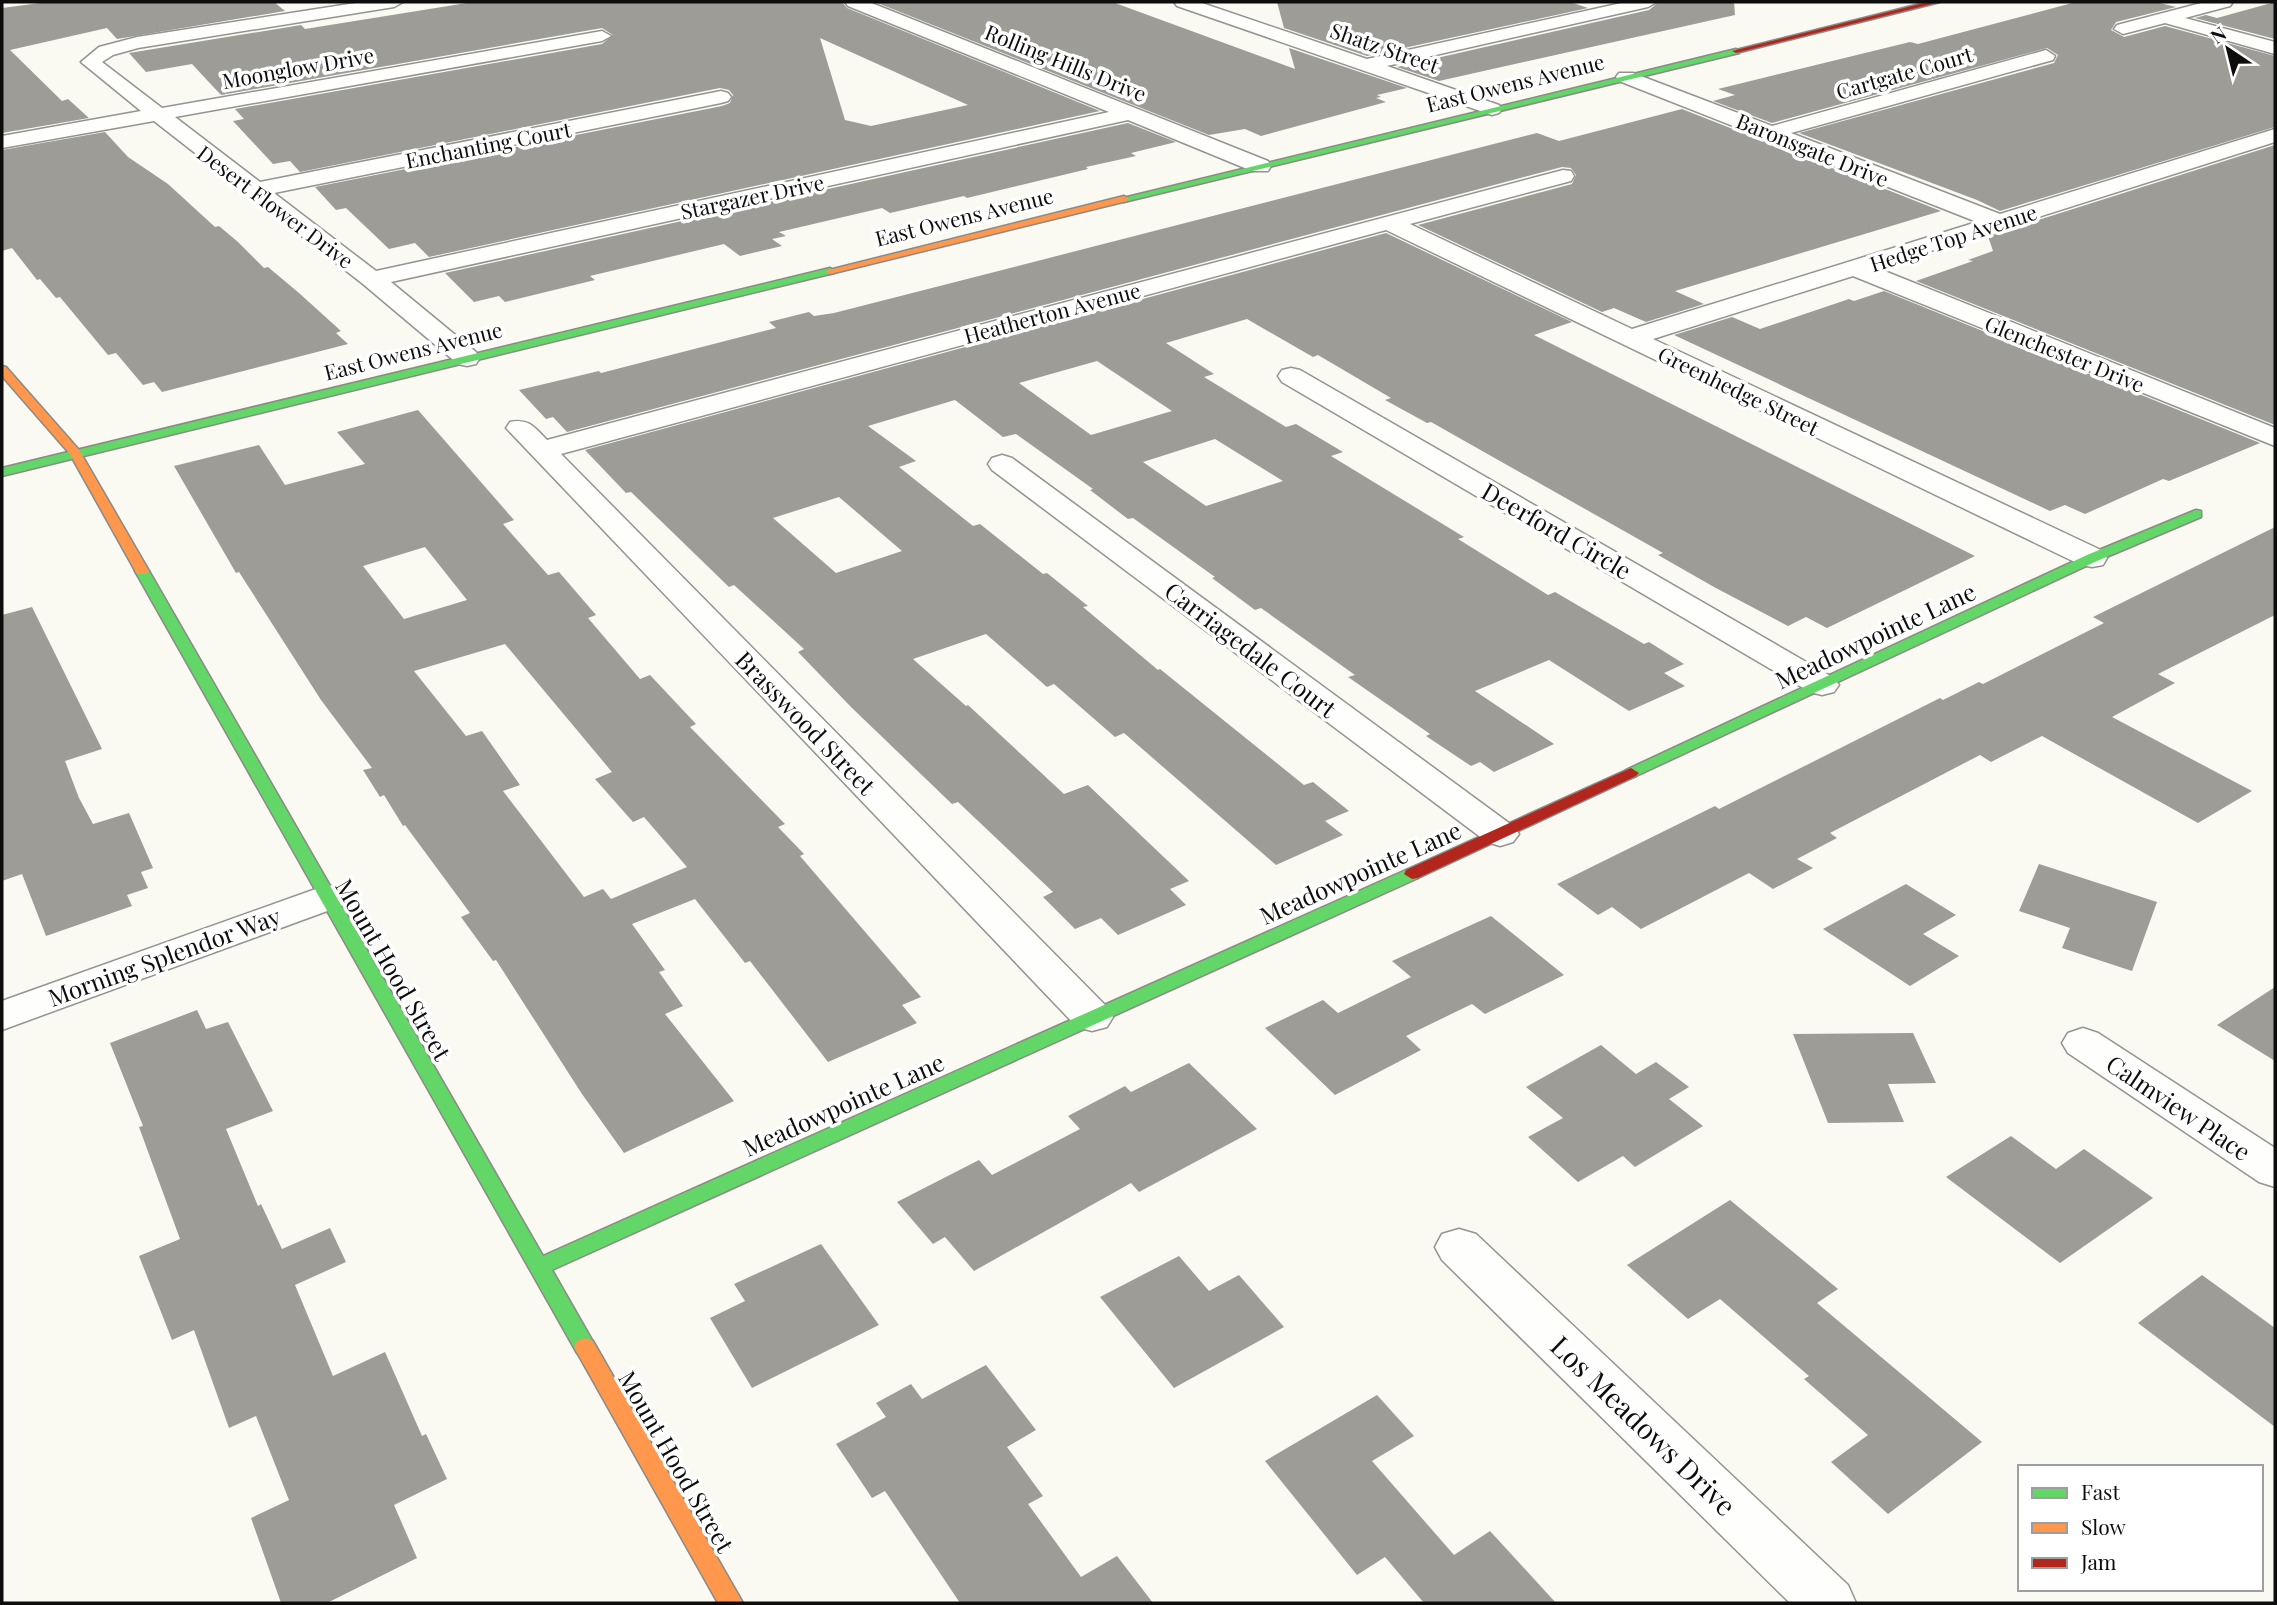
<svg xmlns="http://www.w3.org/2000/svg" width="2277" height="1605" viewBox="0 0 2277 1605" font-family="'Playfair Display',serif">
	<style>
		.building { fill: #9d9c97; fill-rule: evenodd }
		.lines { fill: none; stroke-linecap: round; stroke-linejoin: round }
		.street-casing { stroke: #949390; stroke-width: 3 }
		.fast-casing { stroke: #8a8a87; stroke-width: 3 }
		.slow-casing { stroke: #8a8a87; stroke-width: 3 }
		.jam-casing { stroke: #8a8a87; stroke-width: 3 }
		.street { fill: #fefefd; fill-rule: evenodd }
		.fast { fill: #63d668; fill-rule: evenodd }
		.slow { fill: #ff974d; fill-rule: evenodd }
		.jam { fill: #b3261e; fill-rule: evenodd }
		.labels { text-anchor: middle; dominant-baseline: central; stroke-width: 7; stroke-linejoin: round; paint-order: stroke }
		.far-street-label { font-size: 21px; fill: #0d0d0d; stroke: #fff }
		.street-label { font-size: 24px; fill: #0d0d0d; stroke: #fff }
		.near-street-label { font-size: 28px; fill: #0d0d0d; stroke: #fff }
	</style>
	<rect width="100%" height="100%" fill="#faf9f2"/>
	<g class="building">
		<path d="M48 2H274L285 11 117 39 107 28 10 50 62 101 68 99 89 118 2 133V8Z"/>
		<path d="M473 2H842L847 8 1100 111 429 257 415 243 389 249 346 208 336 210 315 187 722 106 730 103 733 95 729 90 720 88 300 172 290 161 273 164 233 121 244 119 235 109 602 44 613 35 602 28 221 95 192 64 146 72 129 53 301 25 305 29ZM820 38 968 105 871 126 845 120Z"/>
		<path d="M875 2 1115 3 1295 69 1289 48 1407 88 1377 95 1381 97 1376 98 1386 102 1261 136 1245 129 1209 135Z"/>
		<path d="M1277 2H1570L1588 8 1367 56 1284 28Z"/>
		<path d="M1659 2H1734L1735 15 1439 81 1397 67 1649 10Z"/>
		<path d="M2076 2H2156L2176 7 2116 22 2111 30 2124 37 2165 26 2275 56V127L2000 211 1977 200 1799 133 2054 63 2058 55 2047 48 1772 123 1713 101 1735 95 1718 89 1910 42 1918 44Z"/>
		<path d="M2275 2V39L2195 18 2206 15 2217 18Z"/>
		<path d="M1682 109 1941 211 1675 291 1704 304 1646 322 1614 308 1602 312 1418 225 1572 184 1576 175 1571 168 1562 167 567 432 553 417 546 419 519 390 599 371 601 373 776 328 769 322 809 312 814 316 834 313 1537 133 1559 141Z"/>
		<path d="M1128 123 1176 142 1131 153 1136 156 1086 167 1088 169 967 198 964 196 890 213 882 208 779 232 786 236 772 239 782 246 740 256 724 244 590 276 595 280 505 302 499 296 474 302 445 273Z"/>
		<path d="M105 132 128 157 168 184 215 227 219 226 238 242 264 268 268 267 299 293 341 331 336 333 348 344 162 392 154 382 143 385 116 353 108 355 60 297 56 298 40 279 37 280 12 248 2 251V150Z"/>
		<path d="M2275 145V425L1916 281 1973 261 1968 260 1993 251 1988 236Z"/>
		<path d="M1386 233 1572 322 1534 335 1975 556 1827 628 1806 617 1788 626 1714 587 1658 555 1663 553 1431 422 1427 423 1385 400 1391 398 1318 355 1313 357 1247 319 1166 343 1214 374 1204 377 1286 427 1296 424 1343 452 1331 456 1464 537 1458 539 1548 595 1555 592 1644 644 1649 642 1684 664 1664 673 1685 686 1629 711 1549 660 1475 691 1554 744 1494 772 1480 762 1471 766 1426 736 1430 734 1348 677 1355 675 1261 608 1255 610 1212 578 1215 577 1133 518 1128 519 1090 490 1093 489 1016 434 1003 437 955 400 868 426 916 461 899 467 973 526 980 524 1043 574 1047 573 1088 606 1083 607 1158 670 1160 669 1304 785 1313 782 1349 811 1325 821 1343 835 1276 865 1124 733 1115 737 1054 684 1047 687 986 634 913 659 966 706 968 705 1064 794 1088 785 1189 881 1170 889 1186 905 1118 935 1101 918 1075 929 1043 897 1053 892 958 802 952 804 851 707 798 652 804 649 734 585 729 587 631 492 626 493 585 450ZM1097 361 1172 411 1091 435 1019 383ZM1215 439 1283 481 1206 506 1143 462ZM839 497 902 551 836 573 773 518Z"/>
		<path d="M1884 291 2260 443 2169 481 2163 479 2085 514 2065 505 2050 511 1674 335 1732 317 1760 329 1849 299 1854 301Z"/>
		<path d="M418 410 514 520 503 524 548 575 559 572 596 615 588 618 640 679 650 675 696 724 690 727 785 824 778 827 804 854 800 856 921 997 902 1005 917 1023 828 1062 750 961 745 963 695 899 632 924 665 970 659 972 683 1006 665 1014 734 1101 624 1153 582 1094 496 960 493 961 461 917 470 913 405 825 403 826 384 795 380 797 363 770 372 768 321 700 239 572 236 573 174 466 259 445 285 485 365 464 337 432ZM425 547 467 600 404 619 363 566ZM505 644 612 772 595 779 633 822 644 817 687 867 611 899 603 889 584 897 503 791 520 785 482 731 466 736 414 671Z"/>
		<path d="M2275 527V615L2158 674 2175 683 2112 717 2252 791 2198 823 2042 736 1991 762 1980 755 1830 833 1837 838 1797 859 1813 868 1773 889 1749 873 1641 929 1612 907 1598 915 1557 884 1715 806 1719 809 1940 698 1943 700 1979 682 1983 684 2104 623 2093 617Z"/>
		<path d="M32 607 102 749 65 761 79 798 93 824 129 813 153 868 141 872 148 888 127 895 132 906 46 936 22 874 2 881V615Z"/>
		<path d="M2039 864 2157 902 2132 971 2062 948 2070 928 2019 911Z"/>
		<path d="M1906 884 1956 915 1923 934 1959 956 1910 986 1823 929Z"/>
		<path d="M1491 916 1564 975 1485 1014 1472 1004 1406 1036 1421 1050 1335 1095 1265 1028 1323 1000 1338 1013 1411 977 1392 961Z"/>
		<path d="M2275 987V1061L2217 1025Z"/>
		<path d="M197 1010 206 1029 228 1022 273 1111 226 1129 258 1206 261 1204 282 1249 330 1228 346 1262 295 1285 333 1376 385 1352 422 1436 426 1434 447 1479 394 1505 417 1558 327 1603H281L251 1518 289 1500 256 1416 229 1428 194 1330 172 1340 139 1256 180 1239 139 1127 143 1126 110 1043Z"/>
		<path d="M1913 1033 1936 1083 1888 1084 1904 1122 1828 1123 1793 1034Z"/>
		<path d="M1601 1045 1636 1074 1656 1062 1689 1087 1669 1099 1703 1126 1635 1167 1623 1156 1578 1182 1528 1137 1563 1118 1526 1087Z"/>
		<path d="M1189 1063 1257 1129 1139 1192 1131 1183 974 1271 945 1237 933 1244 897 1202 979 1160 992 1175 1080 1129 1068 1116 1125 1086 1131 1092Z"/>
		<path d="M2011 1136 2056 1169 2084 1149 2153 1198 2060 1263 1946 1177Z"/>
		<path d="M1730 1200 1838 1289 1817 1303 1982 1442 1888 1514 1831 1462 1868 1435 1804 1379 1809 1376 1720 1299 1688 1319 1627 1265Z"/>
		<path d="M821 1244 879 1325 752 1388 710 1318 745 1301 734 1284Z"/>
		<path d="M1179 1256 1209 1291 1239 1275 1284 1327 1174 1388 1100 1297Z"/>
		<path d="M2202 1275 2275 1328V1427L2138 1323Z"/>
		<path d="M986 1365 1036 1430 1007 1447 1043 1496 1028 1504 1081 1577 1117 1556 1153 1603H960L885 1491 872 1498 836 1444 886 1417 876 1403 911 1384 922 1399Z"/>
		<path d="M1377 1395 1414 1436 1372 1461 1454 1555 1490 1531 1556 1603H1424L1385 1557 1357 1575 1265 1461Z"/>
	</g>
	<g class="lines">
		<g class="street-casing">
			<g id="street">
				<path d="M362 2H403L394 7 138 48 113 55 102 62 162 108 602 31 611 36 602 41 175 117 260 182 721 91 728 93 731 97 728 101 721 103 274 193 376 271 1109 112 848 6 845 2H869L1268 161 1271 166 1268 171H1252L1128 120 391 282 476 352 480 358 476 364 467 366 458 364 363 284 154 121 2 148V136L141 111 81 62 99 47 137 37Z"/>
				<path d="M1174 2H1199L1367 59 1626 2H1657L1648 7 1387 66 1499 105 1502 109 1499 113 1492 115 1177 6Z"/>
				<path d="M2205 2H2233L2230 6 2185 18 2275 42V54L2165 23 2123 34 2114 29 2117 25Z"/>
				<path d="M2046 50 2055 56 2053 60 1791 133 2000 214 2275 129V142L1877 268 2275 428V446L1853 276 1653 339 2103 551 2107 558 2103 565 2092 567 2081 565 1386 230 561 454 1107 1007 1113 1017 1107 1027 1092 1031 1077 1027 506 428 510 422C529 418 535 428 547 440L1563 170 1571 171 1574 176 1571 181 1410 224 1632 329 1977 222 1619 81 1616 77 1619 73H1633L1772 126Z"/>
				<path d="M1291 368 1300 370 1834 678 1839 685 1834 692 1822 695 1810 692 1282 382 1278 376 1282 370Z"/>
				<path d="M1002 455 1012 458 1513 826 1519 834 1513 842 1500 846 1487 842 992 470 988 464 992 458Z"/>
				<path d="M327 885 341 888 347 897 341 906 2 1030V1001Z"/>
				<path d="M2083 1028 2098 1033 2275 1148V1187L2259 1182 2068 1053 2062 1043 2068 1033Z"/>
				<path d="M1459 1229 1476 1234 1848 1585 1856 1603H1790L1442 1260 1435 1247 1442 1234Z"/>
			</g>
		</g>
		<g class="fast-casing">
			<g id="fast">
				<path d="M1736 49 1739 53 1124 202 1119 199Z"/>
				<path d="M830 268 835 271 834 273 2 476V468Z"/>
				<path d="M2196 510 2201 511V517L2097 561 1636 776 1631 778 1623 773 1626 770 2087 555Z"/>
				<path d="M142 567 149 571 543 1256 1406 870 1412 869 1420 874 1418 878 552 1270 596 1347 593 1353 585 1356 577 1353 135 571Z"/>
			</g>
		</g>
		<g class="slow-casing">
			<g id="slow">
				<path d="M1124 196 1129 199 1127 201 830 274 825 271Z"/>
				<path d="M2 366 6 367 79 450 149 571 147 574H137L70 454 2 376Z"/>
				<path d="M585 1338 593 1341 743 1603H718L574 1347 577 1341Z"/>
			</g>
		</g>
		<g class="jam-casing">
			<g id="jam">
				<path d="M1928 2H1940L1736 53 1732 51Z"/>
				<path d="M1631 768 1639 773 1636 776 1418 878 1412 879 1404 874 1406 870Z"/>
			</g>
		</g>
		<use href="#street" class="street"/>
		<use href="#fast" class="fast"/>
		<use href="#slow" class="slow"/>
		<use href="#jam" class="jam"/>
	</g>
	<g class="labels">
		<g class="far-street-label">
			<text transform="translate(1385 47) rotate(19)">Shatz Street</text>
			<text transform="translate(1066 62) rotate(22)">Rolling Hills Drive</text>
			<text transform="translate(298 67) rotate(-10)">Moonglow Drive</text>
			<text transform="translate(1904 72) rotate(-16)">Cartgate Court</text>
			<text transform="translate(1515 82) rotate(-14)">East Owens Avenue</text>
			<text transform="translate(488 144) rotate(-11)">Enchanting Court</text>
			<text transform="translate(1813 149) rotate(22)">Baronsgate Drive</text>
			<text transform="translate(752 196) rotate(-12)">Stargazer Drive</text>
			<text transform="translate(276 206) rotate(37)">Desert Flower Drive</text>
			<text transform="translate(964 216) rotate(-14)">East Owens Avenue</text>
			<text transform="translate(1953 237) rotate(-18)">Hedge Top Avenue</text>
			<text transform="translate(1052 312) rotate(-15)">Heatherton Avenue</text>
			<text transform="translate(413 350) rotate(-14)">East Owens Avenue</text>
			<text transform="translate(2065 353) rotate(22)">Glenchester Drive</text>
			<text transform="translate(1739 390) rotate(26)">Greenhedge Street</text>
		</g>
		<g class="street-label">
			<text transform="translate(1557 530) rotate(30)">Deerford Circle</text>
			<text transform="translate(1875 635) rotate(-25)">Meadowpointe Lane</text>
			<text transform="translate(1251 649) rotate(37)">Carriagedale Court</text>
			<text transform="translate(806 722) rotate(46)">Brasswood Street</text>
			<text transform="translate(1360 872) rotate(-24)">Meadowpointe Lane</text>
			<text transform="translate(164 956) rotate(-20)">Morning Splendor Way</text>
			<text transform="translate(394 969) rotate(60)">Mount Hood Street</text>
			<text transform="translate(843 1104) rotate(-24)">Meadowpointe Lane</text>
			<text transform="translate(2179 1107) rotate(34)">Calmview Place</text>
			<text transform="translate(677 1461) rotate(60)">Mount Hood Street</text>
		</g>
		<g class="near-street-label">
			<text transform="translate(1644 1425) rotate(44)">Los Meadows Drive</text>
		</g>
	</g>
	<rect width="2277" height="1605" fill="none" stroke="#0d0d0d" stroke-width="7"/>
	<rect x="2018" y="1465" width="245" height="126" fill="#ffffff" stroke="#9e9e9e" stroke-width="2"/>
	<rect x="2032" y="1488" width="35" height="10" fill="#63d668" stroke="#9e9e9e" stroke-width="2"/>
	<text x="2081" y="1500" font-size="21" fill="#0d0d0d">Fast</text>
	<rect x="2032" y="1523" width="35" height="10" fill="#ff974d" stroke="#9e9e9e" stroke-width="2"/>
	<text x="2081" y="1535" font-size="21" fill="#0d0d0d">Slow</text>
	<rect x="2032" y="1558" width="35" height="10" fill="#b3261e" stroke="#9e9e9e" stroke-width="2"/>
	<text x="2081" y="1570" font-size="21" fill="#0d0d0d">Jam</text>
	<g transform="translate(2228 49) rotate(325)" stroke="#ffffff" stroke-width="5" paint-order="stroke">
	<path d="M0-5L12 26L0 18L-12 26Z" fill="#0d0d0d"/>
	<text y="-10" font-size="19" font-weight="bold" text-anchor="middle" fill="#0d0d0d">N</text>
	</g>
</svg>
